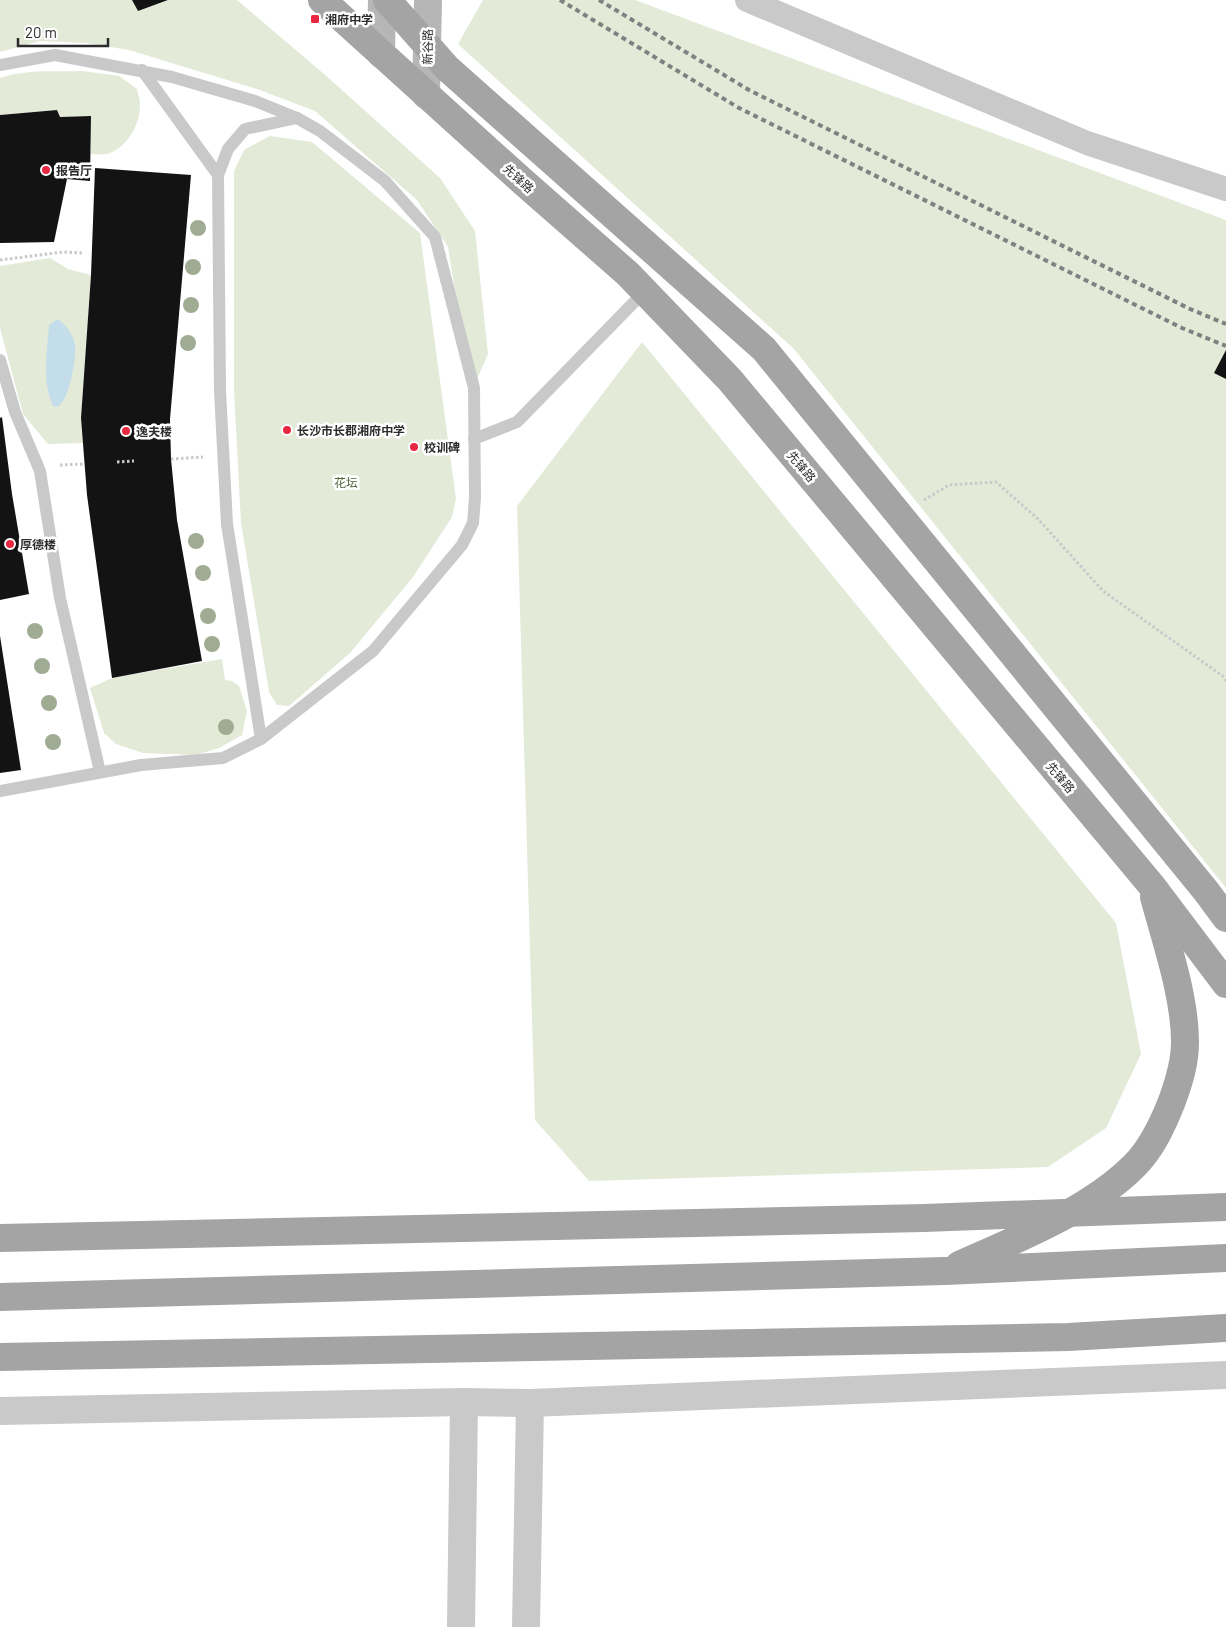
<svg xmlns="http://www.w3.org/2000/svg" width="1226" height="1627" viewBox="0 0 1226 1627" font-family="Barlow,'Noto Sans SC',sans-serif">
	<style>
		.green { fill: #e3ead8 }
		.water { fill: #c3ddeb }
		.building { fill: #131313 }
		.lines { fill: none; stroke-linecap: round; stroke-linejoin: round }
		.path { stroke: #c9c9c9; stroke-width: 3; stroke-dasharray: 2.5 2.5; stroke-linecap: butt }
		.service { stroke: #c9c9c9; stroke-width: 12 }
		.minor { stroke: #c9c9c9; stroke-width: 24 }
		.tertiary { stroke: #c9c9c9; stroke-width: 28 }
		.secondary { stroke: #b6b6b6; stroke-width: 28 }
		.primary { stroke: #a4a4a4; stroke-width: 28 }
		.rail { stroke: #818181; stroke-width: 4; stroke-dasharray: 5 4; stroke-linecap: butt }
		.tree { fill: #9fab92 }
		.poi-dot { fill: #e82840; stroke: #fff; stroke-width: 2 }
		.labels { text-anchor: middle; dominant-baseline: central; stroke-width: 5; stroke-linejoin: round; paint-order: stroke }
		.poi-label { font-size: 12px; font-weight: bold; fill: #2c2c2c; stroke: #fff; text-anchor: start }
		.street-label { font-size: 12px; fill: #2c2c2c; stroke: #fff }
		.park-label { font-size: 12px; fill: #516739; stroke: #fff }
	</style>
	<rect width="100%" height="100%" fill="#fff"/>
	<g class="green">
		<path d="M0 0H132L138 11 169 0H237L324 74 440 178 475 231 488 354 477 379 460 322 448 247 417 200 315 111 257 89 129 50 86 43 40 41 0 52Z"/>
		<path d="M483 0H635L1226 220V888L794 349 458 44Z"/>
		<path d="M83 71 119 76 137 89C138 94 140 100 140 105 140 125 127 148 107 154 102 155 96 154 91 154V116L60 117 57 110 0 115V78C25 69 56 72 83 71Z"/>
		<path d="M270 136 312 142 420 233 456 499 452 517 413 577 350 653 289 706 277 705 269 692 241 523 234 391V171L244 150Z"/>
		<path d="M50 258 68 269 91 275 81 418 83 443 48 444 23 414 0 328V266Z"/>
		<path d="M642 342 1116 923 1141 1054 1106 1128 1048 1167 589 1181 535 1120 517 506Z"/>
		<path d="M222 659 225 680 232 681 239 686 247 711 242 735 219 748 196 755 143 753 116 744 104 733 90 688 112 678Z"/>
	</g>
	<path class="water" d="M58 319C79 337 77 350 72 375 69 387 67 398 58 407L53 406C42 382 47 351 49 325Z"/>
	<g class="building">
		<path d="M132 0H168L138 11Z"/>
		<path d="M57 110 60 117 91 116 90 181 67 179 54 242 0 243V115Z"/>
		<path d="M95 168 191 175 170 419 171 459 177 520 202 661 112 678 87 495 81 418 91 275Z"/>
		<path d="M1226 350V379L1214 373Z"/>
		<path d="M2 417 12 494 29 594 0 600V418Z"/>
		<path d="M0 636 21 770 0 773Z"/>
	</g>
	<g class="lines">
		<g class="path">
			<path d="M0 260 63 252 83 253"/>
			<path d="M171 459 203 457"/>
			<path d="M117 462 134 461"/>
			<path d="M60 465 84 464"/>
			<path d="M924 500 949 485 996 482 1038 519 1103 591 1224 677 1226 681"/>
		</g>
		<g class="service">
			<path d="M0 65 55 55 172 77 255 101 297 118 320 131 385 181 435 237 474 388 475 498 473 523 462 545 373 651 261 739 223 758 141 765 0 791"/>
			<path d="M142 70 218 175 220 391 227 524 261 739"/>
			<path d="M218 175 228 149 245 129 297 118"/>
			<path d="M0 360 15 412 40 471 60 598 100 772"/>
			<path d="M474 439 517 422 644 292"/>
		</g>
		<path class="minor" d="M747 0 1087 143 1226 189"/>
		<g class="tertiary">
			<path d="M0 1411 464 1402 530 1403 1226 1375"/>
			<path d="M461 1627 464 1402"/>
			<path d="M526 1627 530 1403"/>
		</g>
		<g class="secondary">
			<path d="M381 54 382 0"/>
			<path d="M426 95 428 0"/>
		</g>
		<g class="primary">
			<path d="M322 0 521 180 628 274 730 380 1152 886 1226 984"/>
			<path d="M387 0 447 68 764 349 1206 891 1226 918"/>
			<path d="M0 1238 924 1218 1226 1207"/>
			<path d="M959 1265C1017 1239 1089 1211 1134 1166 1152 1148 1163 1124 1172 1101 1179 1082 1185 1063 1185 1042 1185 996 1166 942 1154 897"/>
			<path d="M0 1297 945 1271 1226 1258"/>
			<path d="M0 1357 1068 1337 1226 1328"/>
		</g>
		<g class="rail">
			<path d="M560 0 739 108 1182 328 1226 346"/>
			<path d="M599 0 749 90 1190 309 1226 324"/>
		</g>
	</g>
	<g class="tree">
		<circle cx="198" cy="228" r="8"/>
		<circle cx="193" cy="267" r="8"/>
		<circle cx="191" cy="305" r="8"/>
		<circle cx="188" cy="343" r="8"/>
		<circle cx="196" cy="541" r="8"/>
		<circle cx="203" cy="573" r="8"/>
		<circle cx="208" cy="616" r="8"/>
		<circle cx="35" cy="631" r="8"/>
		<circle cx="212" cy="644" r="8"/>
		<circle cx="42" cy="666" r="8"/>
		<circle cx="49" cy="703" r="8"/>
		<circle cx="226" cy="727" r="8"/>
		<circle cx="53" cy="742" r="8"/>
	</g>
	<g class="poi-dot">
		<rect x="310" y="14" width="10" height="10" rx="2.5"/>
		<circle cx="46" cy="170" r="5"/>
		<circle cx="287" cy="430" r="5"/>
		<circle cx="126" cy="431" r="5"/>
		<circle cx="414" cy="447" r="5"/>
		<circle cx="10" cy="544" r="5"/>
	</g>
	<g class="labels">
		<g class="poi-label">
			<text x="325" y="19">湘府中学</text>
			<text x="56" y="170">报告厅</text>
			<text x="297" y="430">长沙市长郡湘府中学</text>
			<text x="136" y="431">逸夫楼</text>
			<text x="424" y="447">校训碑</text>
			<text x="20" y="544">厚德楼</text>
		</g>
		<g class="street-label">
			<text transform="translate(427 47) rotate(-89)">新谷路</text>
			<text transform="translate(519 178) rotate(42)">先锋路</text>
			<text transform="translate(802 466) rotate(50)">先锋路</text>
			<text transform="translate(1061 777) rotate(50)">先锋路</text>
		</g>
		<g class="park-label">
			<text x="346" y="482">花坛</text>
		</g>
	</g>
	<path d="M18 38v8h90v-8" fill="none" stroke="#2c2c2c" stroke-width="2.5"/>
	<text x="25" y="38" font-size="15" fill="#2c2c2c" stroke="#ffffff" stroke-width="4" paint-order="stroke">20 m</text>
</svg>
